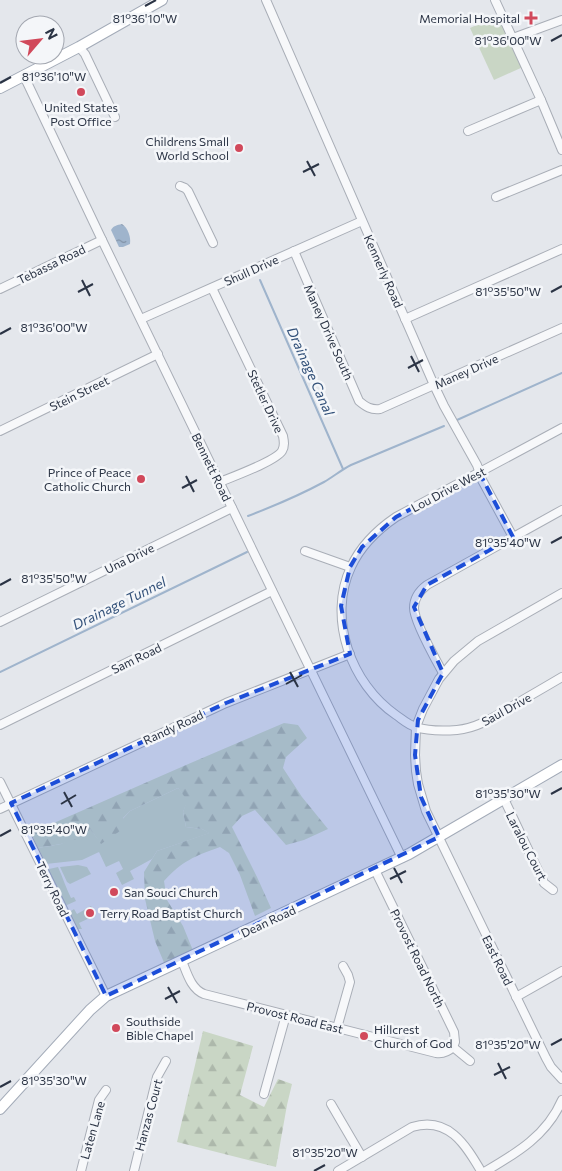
<svg xmlns="http://www.w3.org/2000/svg" width="562" height="1171" viewBox="0 0 562 1171" font-family="Commissioner,sans-serif">
	<style>
		.grass { fill: #c9d6c5 }
		.forest { fill: url(#forest-firs) }
		.water { fill: url(#water-ripples) }
		.lines { fill: none; stroke-linecap: round; stroke-linejoin: round }
		.stream { stroke: #9fb4cc; stroke-width: 2 }
		.minor-casing { stroke: #a9aeb7; stroke-width: 10 }
		.major-casing { stroke: #a3abb8; stroke-width: 12 }
		.minor { stroke: #f7f8fa; stroke-width: 8 }
		.major { stroke: #fff; stroke-width: 10 }
		.marked { fill: #1d4ed8; fill-opacity: 0.2; stroke: #1d4ed8; stroke-width: 4; stroke-dasharray: 10 6; stroke-linejoin: round }
		.ticks { fill: none; stroke: #2b3445; stroke-width: 2 }
		.poi-dot { fill: #d1495b; stroke: #f4f6f9; stroke-width: 2 }
		.labels { text-anchor: middle; dominant-baseline: central; stroke-width: 5; stroke-linejoin: round; paint-order: stroke }
		.poi-label { font-size: 12px; fill: #2b3445; stroke: #f4f6f9; text-anchor: start }
		.street-label { font-size: 12px; fill: #2b3445; stroke: #f4f6f9 }
		.water-label { font-size: 14px; font-style: italic; fill: #34527a; stroke: #f4f6f9 }
		.ticks-label { font-size: 12px; text-anchor: middle; fill: #2b3445; stroke: #f4f6f9; stroke-width: 5; stroke-linejoin: round; paint-order: stroke }
	</style>
	<defs>
		<pattern id="forest-firs" width="22" height="20" patternUnits="userSpaceOnUse" patternTransform="scale(1.25)"><rect width="22" height="20" fill="#c9d6c5"/><path d="M5 1l3.5 6h-7zM16 11l3.5 6h-7z" fill="#adb8ab"/></pattern>
		<pattern id="water-ripples" width="26" height="14" patternUnits="userSpaceOnUse" patternTransform="scale(1.25)"><rect width="26" height="14" fill="#9fb4cc"/><path d="M2 4q2-2 4 0t4 0M15 11q2-2 4 0t4 0" fill="none" stroke="#8293a7"/></pattern>
	</defs>
	<rect width="100%" height="100%" fill="#e4e7ec"/>
	<g class="grass">
		<path d="M499 15 523 67 494 80 470 28Z"/>
		<path d="M178 788 188 800 183 812 186 827 202 829 210 833 157 851 152 859 130 871 134 879 122 885 116 873 123 869 119 861 106 867 99 852 82 860 46 864 38 848 61 844 90 829 101 843 130 811Z"/>
		<path d="M78 865 87 867 91 874 70 884 67 882 60 867Z"/>
		<path d="M58 867C63 878 66 888 71 898L74 897 76 901 67 905 64 904 48 870 49 869Z"/>
		<path d="M91 906 96 915 79 923 82 929H78L75 926 68 913 74 909 77 914Z"/>
	</g>
	<g class="forest">
		<path d="M284 723 298 725 307 738 286 757 283 768 302 797 328 829 304 840 286 845 255 810 242 816 232 827 257 877 271 908 255 916 240 875 229 853 220 847C195 856 182 861 164 881L167 900 183 926 194 953 165 965 155 941 145 899 144 872 157 851 209 833 202 829 186 827 183 812 187 800 178 788 130 811 123 818 126 825 120 831 101 844 90 829 83 837 61 844 38 848 31 833 186 765Z"/>
		<path d="M203 1031 253 1046 240 1095 264 1107 278 1079 292 1084 287 1105 276 1167 177 1142Z"/>
	</g>
	<path class="water" d="M122 224C128 228 131 237 130 244L123 247H119L111 230C113 226 117 225 122 224Z"/>
	<g class="lines">
		<g class="stream">
			<path d="M260 280 343 469"/>
			<path d="M457 420 562 373"/>
			<path d="M248 516C274 506 300 495 324 482 333 477 341 470 351 465L444 426"/>
			<path d="M0 672 247 552"/>
		</g>
		<g class="minor-casing">
			<g id="minor">
				<path d="M266 0 434 385 444 406 477 465 482 480 513 537"/>
				<path d="M495 0 541 100 562 150"/>
				<path d="M513 38 562 20"/>
				<path d="M79 47 85 54 115 117"/>
				<path d="M24 76 102 240 402 858"/>
				<path d="M468 131 541 100"/>
				<path d="M180 186 185 188 188 191 213 243"/>
				<path d="M496 197 562 170"/>
				<path d="M294 251 359 401C366 407 371 410 380 409L562 328"/>
				<path d="M212 288 283 436C284 441 285 446 282 451 276 461 232 477 220 482"/>
				<path d="M0 289 102 240"/>
				<path d="M141 319 362 221"/>
				<path d="M405 319 562 249"/>
				<path d="M562 428 396 517C377 530 361 545 351 567 327 618 351 684 396 715 402 719 408 725 416 727 428 731 444 731 457 730 479 728 497 715 516 704 531 695 547 686 562 677"/>
				<path d="M0 431 158 354"/>
				<path d="M305 551 350 567"/>
				<path d="M562 593 478 641 454 661 439 679 423 709 416 727 415 755 416 771 418 784 426 811 546 1058 551 1067 562 1079"/>
				<path d="M0 622 232 508"/>
				<path d="M443 673C436 660 414 622 414 608 414 598 419 591 427 585L562 510"/>
				<path d="M0 725 272 591"/>
				<path d="M0 782 106 996"/>
				<path d="M504 799 544 883 553 890"/>
				<path d="M0 809 226 703 350 654"/>
				<path d="M375 870 454 1032 455 1042 453 1047"/>
				<path d="M182 961C187 973 191 989 204 994L436 1053C443 1054 448 1052 453 1047"/>
				<path d="M516 997 562 971"/>
				<path d="M337 1028 350 982 348 975 343 966"/>
				<path d="M453 1047 470 1061"/>
				<path d="M264 1094 286 1015"/>
				<path d="M331 1104 362 1157"/>
				<path d="M81 1171 99 1100 106 1090"/>
				<path d="M134 1171 157 1077 166 1061"/>
				<path d="M338 1171 412 1127C448 1116 465 1144 481 1171"/>
				<path d="M486 1171C517 1153 547 1135 562 1100"/>
			</g>
		</g>
		<g class="major-casing">
			<g id="major">
				<path d="M0 88 79 47 162 0"/>
				<path d="M0 1109 90 1010 106 996 409 854 562 765"/>
			</g>
		</g>
		<use href="#minor" class="minor"/>
		<use href="#major" class="major"/>
	</g>
	<path class="marked" d="M479 472 513 537 427 585 414 607 443 673 418 720 415 755 421 797 439 837 106 996 11 803 226 703 350 654 341 606 350 567 362 547 396 517Z"/>
	<path class="ticks" d="M145 6 156 0M551 41 562 35M0 83 11 77M307 161 315 176M303 172 319 164M82 280 90 296M78 292 93 284M551 292 562 286M0 334 11 328M411 356 419 372M408 368 423 360M186 476 194 492M182 488 197 480M551 543 562 537M0 585 11 579M290 672 298 687M286 684 302 675M64 792 72 807M551 794 562 788M61 804 76 795M0 836 11 830M394 868 402 883M390 879 406 871M168 987 177 1003M165 999 180 991M551 1045 562 1039M498 1063 506 1079M494 1075 510 1067M0 1087 11 1081M314 1171 325 1165"/>
	<g class="poi-dot">
		<path d="M528.5 10.5h5v5h5v5h-5v5h-5v-5h-5v-5h5z"/>
		<circle cx="81" cy="92" r="5"/>
		<circle cx="239" cy="148" r="5"/>
		<circle cx="141" cy="479" r="5"/>
		<circle cx="114" cy="892" r="5"/>
		<circle cx="90" cy="913" r="5"/>
		<circle cx="116" cy="1028" r="5"/>
		<circle cx="364" cy="1036" r="5"/>
	</g>
	<g class="labels">
		<g class="poi-label">
			<text x="520" y="18" text-anchor="end">Memorial Hospital</text>
			<text x="81" y="107" text-anchor="middle">United States<tspan x="81" dy="14">Post Office</tspan></text>
			<text x="229" y="141" text-anchor="end">Childrens Small<tspan x="229" dy="14">World School</tspan></text>
			<text x="131" y="472" text-anchor="end">Prince of Peace<tspan x="131" dy="14">Catholic Church</tspan></text>
			<text x="124" y="892">San Souci Church</text>
			<text x="100" y="913">Terry Road Baptist Church</text>
			<text x="126" y="1021">Southside<tspan x="126" dy="14">Bible Chapel</tspan></text>
			<text x="374" y="1029">Hillcrest<tspan x="374" dy="14">Church of God</tspan></text>
		</g>
		<g class="street-label">
			<text transform="translate(51 264) rotate(-26)">Tebassa Road</text>
			<text transform="translate(251 270) rotate(-24)">Shull Drive</text>
			<text transform="translate(384 271) rotate(66)">Kennerly Road</text>
			<text transform="translate(329 332) rotate(66)">Maney Drive South</text>
			<text transform="translate(466 371) rotate(-24)">Maney Drive</text>
			<text transform="translate(79 393) rotate(-26)">Stein Street</text>
			<text transform="translate(266 401) rotate(65)">Stetler Drive</text>
			<text transform="translate(212 467) rotate(64)">Bennett Road</text>
			<text transform="translate(448 489) rotate(-28)">Lou Drive West</text>
			<text transform="translate(129 558) rotate(-26)">Una Drive</text>
			<text transform="translate(136 658) rotate(-26)">Sam Road</text>
			<text transform="translate(506 709) rotate(-29)">Saul Drive</text>
			<text transform="translate(173 727) rotate(-25)">Randy Road</text>
			<text transform="translate(527 846) rotate(63)">Laralou Court</text>
			<text transform="translate(53 889) rotate(64)">Terry Road</text>
			<text transform="translate(268 921) rotate(-25)">Dean Road</text>
			<text transform="translate(418 958) rotate(64)">Provost Road North</text>
			<text transform="translate(498 960) rotate(64)">East Road</text>
			<text transform="translate(295 1017) rotate(14)">Provost Road East</text>
			<text transform="translate(148 1115) rotate(-75)">Hanzas Court</text>
			<text transform="translate(92 1130) rotate(-74)">Laten Lane</text>
		</g>
		<g class="water-label">
			<text transform="translate(311 371) rotate(66)">Drainage Canal</text>
			<text transform="translate(119 603) rotate(-26)">Drainage Tunnel</text>
		</g>
	</g>
	<g class="ticks-label">
		<text x="145" y="23">81°36'10"W</text>
		<text x="508" y="45">81°36'00"W</text>
		<text x="54" y="81">81°36'10"W</text>
		<text x="508" y="296">81°35'50"W</text>
		<text x="54" y="332">81°36'00"W</text>
		<text x="508" y="547">81°35'40"W</text>
		<text x="54" y="583">81°35'50"W</text>
		<text x="508" y="798">81°35'30"W</text>
		<text x="54" y="834">81°35'40"W</text>
		<text x="508" y="1049">81°35'20"W</text>
		<text x="54" y="1085">81°35'30"W</text>
		<text x="325" y="1157">81°35'20"W</text>
	</g>
	<g transform="translate(40 40) rotate(62)"><circle r="24" fill="#f4f6f9" stroke="#a4a8b1"/>
	<path d="M0-4L9 19L0 12L-9 19Z" fill="#d1495b"/>
	<text y="-8" font-size="14" font-weight="bold" text-anchor="middle" fill="#2b3445">N</text>
	</g>
</svg>
